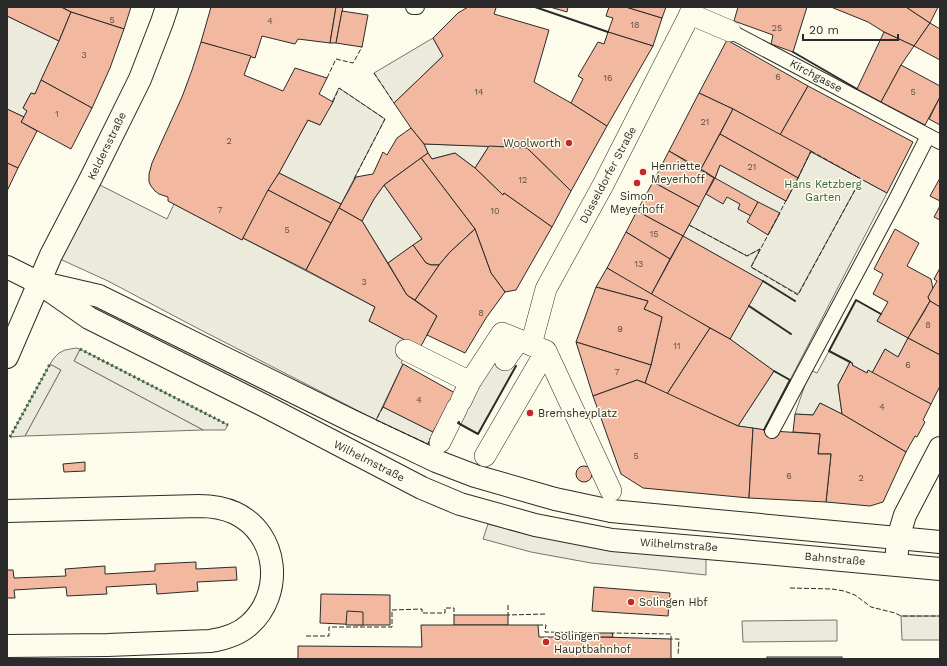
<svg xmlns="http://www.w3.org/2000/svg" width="947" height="666" viewBox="0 0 947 666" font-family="'Work Sans',sans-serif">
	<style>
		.green { fill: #ecebdb; stroke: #74746e }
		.parking { fill: #eceadb; stroke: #74746e }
		.building { fill: #f2b8a0; stroke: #2b2b2b }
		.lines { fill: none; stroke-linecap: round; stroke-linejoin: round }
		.service-casing { stroke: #2b2b2b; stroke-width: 16 }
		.pedestrian-casing { stroke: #2b2b2b; stroke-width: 22 }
		.minor-casing { stroke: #2b2b2b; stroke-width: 24 }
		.tertiary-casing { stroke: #2b2b2b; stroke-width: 24 }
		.service { stroke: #fdfbea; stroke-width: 14 }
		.pedestrian { stroke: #fdfbea; stroke-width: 21 }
		.minor { stroke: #fdfbea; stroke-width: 22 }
		.tertiary { stroke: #fdfbea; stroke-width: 22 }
		.hedge { stroke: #34623c; stroke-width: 3; stroke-dasharray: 2 3; stroke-linecap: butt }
		.fence { stroke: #2b2b2b; stroke-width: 1; stroke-dasharray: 5 2; stroke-linecap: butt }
		.wall { stroke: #2b2b2b; stroke-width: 2 }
		.poi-dot { fill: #c62828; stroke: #fdfbea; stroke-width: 1.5 }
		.labels { text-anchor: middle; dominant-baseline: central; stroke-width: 3; stroke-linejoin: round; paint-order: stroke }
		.number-label { font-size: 9px; fill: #5d4e48 }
		.street-label { font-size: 11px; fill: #2b2b2b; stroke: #fdfbea }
		.poi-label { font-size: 11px; fill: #2b2b2b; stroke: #fdfbea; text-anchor: start }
		.park-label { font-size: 11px; fill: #34623c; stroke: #fdfbea }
	</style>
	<rect width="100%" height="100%" fill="#fdfbea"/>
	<g class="green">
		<path d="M7 16 59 41 35 94 31 93 23 108 27 111 24 117 7 109Z"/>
		<path d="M339 88 385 119 341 204 279 173 308 120 320 125Z"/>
		<path d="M424 144 489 146 475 168 455 153 432 159 428 153Z"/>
		<path d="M811 151 861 179 798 295 751 267 760 250 747 256 689 225 714 178H715L720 165 786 201Z"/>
		<path d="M384 185 422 239 388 263 362 221 374 199Z"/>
		<path d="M856 300 881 314 877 321 908 338 898 357 885 349 872 373 868 371 867 373 852 365 853 363 829 351Z"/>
		<path d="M80 349 228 425 225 430H203L74 361Z"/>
		<path d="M50 364 61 370 25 436 10 437Z"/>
		<path d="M774 371 790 380 764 430 738 426Z"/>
		<path d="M383 407 433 432 428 444 376 420Z"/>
	</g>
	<g class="parking">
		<path d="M433 38 443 56 394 103 374 73Z"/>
		<path d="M861 179 887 193 790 380 774 371 730 339 762 281 683 236 689 225 747 256 760 249 751 267 798 294Z"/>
		<path d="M90 180 167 219 174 204 242 240 243 238 375 307 369 321 410 342 401 363 403 364 376 420 197 328 108 281 51 255Z"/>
		<path d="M76 348 80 349 74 361 203 430 25 436 61 370 50 364 54 358 59 353 65 350Z"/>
		<path d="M829 351 850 362 838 385 842 414 820 403 813 415 795 414 810 370 817 373Z"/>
		<path d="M495 354 516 366 478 434 458 423Z"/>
		<path d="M488 524 534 536 706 558V575L591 563 531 552 483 539Z"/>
		<path d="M901 616H940V640H902Z"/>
		<path d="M837 620V641L743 642 742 621Z"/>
	</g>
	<g class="building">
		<path d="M7 7H61L71 12 59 41 7 16Z"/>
		<path d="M62 7H131L124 29 71 12Z"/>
		<path d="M211 7H336L330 43 298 39 295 44 262 36 255 58 201 42Z"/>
		<path d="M336 7H343L336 43H330Z"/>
		<path d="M468 7H493L496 8 494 14 549 30 534 82 571 103 607 126 571 191 527 148 424 144 411 128 394 103 443 56 433 38 458 13Z"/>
		<path d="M550 7H568L567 12Z"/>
		<path d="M609 7H626L662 18 653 46 608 32 613 18 606 16Z"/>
		<path d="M626 7H666L662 18Z"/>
		<path d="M738 7H807L793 52 771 44 773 35 734 21Z"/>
		<path d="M831 7H906L930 23 914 46 884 32 868 22Z"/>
		<path d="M906 7H938L930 23Z"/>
		<path d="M342 11 368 15 362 47 336 43Z"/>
		<path d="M71 12 124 29 110 68 92 108 41 80 59 41Z"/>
		<path d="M930 23 940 29V60L914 46Z"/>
		<path d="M608 32 653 46 607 126 571 103 583 79 578 76 598 42 604 44Z"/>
		<path d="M884 32 914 46 901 65 881 102 857 89Z"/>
		<path d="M727 40 808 86 780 135 733 109 699 93Z"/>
		<path d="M201 42 251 56 244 75 283 91 295 68 327 78 319 94 333 102 320 125 308 120 279 173 269 189 242 240 168 201V197L159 194 155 191 151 186 149 182V174L152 163 182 97 192 70Z"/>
		<path d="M901 65 940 86V97L925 125 881 102Z"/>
		<path d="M41 80 92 108 71 149 21 122 27 111 23 108 31 93 35 94Z"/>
		<path d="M808 86 913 142 887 193 780 135Z"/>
		<path d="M699 93 733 109 701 169 669 151Z"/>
		<path d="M940 97V125L929 119Z"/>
		<path d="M7 109 24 117 21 122 37 131 18 168 7 163Z"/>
		<path d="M733 109 811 151 798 178 720 134Z"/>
		<path d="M411 128 424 144 428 153 384 185 374 199 362 221 339 208 356 177 373 174 383 152 387 155 397 138Z"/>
		<path d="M720 134 798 178 786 201 720 165 715 178 701 169Z"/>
		<path d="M489 146 527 148 571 191 552 227 504 193 503 195 475 168Z"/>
		<path d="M669 151 714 178 699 207 653 182Z"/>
		<path d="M428 153 432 159 455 153 475 168 503 195 504 193 552 227 516 290 505 292 491 273 475 229 421 158Z"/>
		<path d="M421 158 475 229 450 252 439 265H431L426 263 413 245 422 239 384 185Z"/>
		<path d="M7 163 18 168 7 191Z"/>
		<path d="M279 173 341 204 331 223 268 190Z"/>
		<path d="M715 178 758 202 751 216 738 209 740 204 727 197 723 204 706 194Z"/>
		<path d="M940 178V201L930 196Z"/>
		<path d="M653 182 699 207 683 236 637 211Z"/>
		<path d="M268 190 331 223 306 270 243 238Z"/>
		<path d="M758 202 780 213 768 235 747 222Z"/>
		<path d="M940 206V220L934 217Z"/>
		<path d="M339 208 362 221 407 295 437 316 420 348 369 321 375 307 306 270Z"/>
		<path d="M637 211 683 236 670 259 626 232Z"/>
		<path d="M475 229 491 273 505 292 486 318 465 353 427 335 437 316 415 300 439 265 450 252Z"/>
		<path d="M895 229 919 243 907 266 931 279 933 289 928 297 930 301 908 338 877 321 888 302 873 294 883 274 874 269Z"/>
		<path d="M626 232 670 259 651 295 607 268Z"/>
		<path d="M683 236 763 281 730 339 651 295Z"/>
		<path d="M413 245 426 263 431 265H439L415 300 407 295 388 263Z"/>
		<path d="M607 268 710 328 667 394 645 383 651 365 662 317 644 309 648 301 596 287Z"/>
		<path d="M940 268V307L930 301 928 297 937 281 934 279Z"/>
		<path d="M596 287 648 301 644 309 662 317 651 365 576 342Z"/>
		<path d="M930 301 940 307V355L908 338 924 312Z"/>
		<path d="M710 328 730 339 774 371 738 426 667 394Z"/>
		<path d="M908 338 940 355V386L931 404 872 373 885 349 898 357Z"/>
		<path d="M576 342 651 365 645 383 637 380 593 396Z"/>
		<path d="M850 362 853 364 852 365 867 373 868 370 931 404 923 420 925 422 917 437 915 436 906 452 842 414 838 385Z"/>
		<path d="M403 364 455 393 433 432 383 407Z"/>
		<path d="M637 380 645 383 738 426 753 428 749 498 643 488 621 474 593 396Z"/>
		<path d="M820 403 842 414 906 452 883 502 870 506 826 502 831 454H818L820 434 793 432 795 414 813 415Z"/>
		<path d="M753 428 772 431 820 434 818 454H831L826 502 749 498Z"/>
		<path d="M85 462V471L64 472 63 464Z"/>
		<circle cx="584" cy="474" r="8"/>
		<path d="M196 562V569L236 567 237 580 197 582 198 591 157 594 156 584 106 587 107 594 67 596 66 587 14 590 15 598H7V570H13L14 578 66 576 65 569 105 566V574L155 571V564Z"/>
		<path d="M594 587 670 593 668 616 592 611Z"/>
		<path d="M321 594 390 595V625H363L320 623Z"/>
		<path d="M347 611 363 612V625H346Z"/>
		<rect x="454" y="615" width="54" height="10"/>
		<path d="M421 625H538L539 637H604L671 639V659H298V646L422 647Z"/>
		<path d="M596 633H612L613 637H595Z"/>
		<rect x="767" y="657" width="75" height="2"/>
	</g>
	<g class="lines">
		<g class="service-casing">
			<g id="service">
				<path d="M413 7H417"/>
				<path d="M730 31 940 142"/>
				<path d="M772 431 895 201 928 136"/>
			</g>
		</g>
		<g class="pedestrian-casing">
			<g id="pedestrian">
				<path d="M690 14 730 31"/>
				<path d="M531 345 546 289 603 185 690 14 692 7"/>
				<path d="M406 350 470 382 461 401"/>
				<path d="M546 351 611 491"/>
				<path d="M505 360 519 340"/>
				<path d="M470 382 502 333 546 351 485 456"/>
				<path d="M440 442 457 408"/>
			</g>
		</g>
		<g class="minor-casing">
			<g id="minor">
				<path d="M7 357 51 255 90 180 140 79 162 22 167 7"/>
				<path d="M7 511 199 506C212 506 224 508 235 513 279 534 284 594 249 625 238 635 224 639 210 641L108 645 7 646"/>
				<path d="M896 564 898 538 905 515 940 448"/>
			</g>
		</g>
		<g class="tertiary-casing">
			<g id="tertiary">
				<path d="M7 267 39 283 89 318 263 405 422 488 460 504 535 525 612 540 731 550 940 569"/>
				<path d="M47 284 99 296 350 420 436 461 475 476 555 499 611 511 940 542"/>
			</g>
		</g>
		<use href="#service" class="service"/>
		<use href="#pedestrian" class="pedestrian"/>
		<use href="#minor" class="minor"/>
		<use href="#tertiary" class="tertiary"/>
		<g class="hedge">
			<path d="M80 349 228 425"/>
			<path d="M10 437 50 364"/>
		</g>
		<g class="fence">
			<path d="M374 73 394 103"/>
			<path d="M327 78 336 59 353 63 362 47"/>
			<path d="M333 102 339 88 385 119 354 179"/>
			<path d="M811 151 861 179 798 295 751 267 798 178Z"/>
			<path d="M689 225 747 256 760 249"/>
			<path d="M383 407 376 420 428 444 430 438"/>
			<path d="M790 588 832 589 844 591 855 595 871 607 895 613 901 616H940"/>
			<path d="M508 605V615L545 614"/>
			<path d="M538 625H546L545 632 596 633 595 636"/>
			<path d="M613 635 612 633 671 634V639H679L678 655"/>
			<path d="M306 636H329V627H392V610L422 609V613H445V608H454V615"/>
		</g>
		<g class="wall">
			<path d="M535 7 608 32"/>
			<path d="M793 52 857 89"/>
			<path d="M763 281 795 301"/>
			<path d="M749 306 791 334"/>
			<path d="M850 362 829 351 856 300 881 314"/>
			<path d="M459 422 458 423 478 434 516 366"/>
			<path d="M764 430 790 380 774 371"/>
		</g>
	</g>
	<g class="poi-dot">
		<circle cx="569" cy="143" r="4"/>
		<circle cx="643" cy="172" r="4"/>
		<circle cx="637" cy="183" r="4"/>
		<circle cx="530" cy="413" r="4"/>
		<circle cx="631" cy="602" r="4"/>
		<circle cx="546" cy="642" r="4"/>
	</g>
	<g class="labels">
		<g class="number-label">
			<text x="112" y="20">5</text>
			<text x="270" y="21">4</text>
			<text x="635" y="25">18</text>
			<text x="777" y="28">25</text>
			<text x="84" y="55">3</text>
			<text x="778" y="77">6</text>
			<text x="608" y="78">16</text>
			<text x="479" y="92">14</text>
			<text x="913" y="92">5</text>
			<text x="57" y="114">1</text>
			<text x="705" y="122">21</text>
			<text x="229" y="141">2</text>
			<text x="752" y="167">21</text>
			<text x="523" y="180">12</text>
			<text x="220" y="210">7</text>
			<text x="495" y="211">10</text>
			<text x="287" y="230">5</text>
			<text x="654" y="234">15</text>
			<text x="639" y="264">13</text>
			<text x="364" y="282">3</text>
			<text x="481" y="313">8</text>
			<text x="928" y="325">8</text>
			<text x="620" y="329">9</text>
			<text x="677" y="346">11</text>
			<text x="908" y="365">6</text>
			<text x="617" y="372">7</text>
			<text x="419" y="400">4</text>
			<text x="882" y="407">4</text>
			<text x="636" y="456">5</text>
			<text x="789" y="476">6</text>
			<text x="861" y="478">2</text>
		</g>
		<g class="street-label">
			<text transform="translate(816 76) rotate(28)">Kirchgasse</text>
			<text transform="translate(107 146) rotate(-64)">Keldersstraße</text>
			<text transform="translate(608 175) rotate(-62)">Düsseldorfer Straße</text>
			<text transform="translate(369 461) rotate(27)">Wilhelmstraße</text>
			<text transform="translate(679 545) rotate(4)">Wilhelmstraße</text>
			<text transform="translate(835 559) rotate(5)">Bahnstraße</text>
		</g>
		<g class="poi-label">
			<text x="561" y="143" text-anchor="end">Woolworth</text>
			<text x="651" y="166">Henriette<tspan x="651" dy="13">Meyerhoff</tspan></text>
			<text x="637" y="196" text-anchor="middle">Simon<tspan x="637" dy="13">Meyerhoff</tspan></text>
			<text x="538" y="413">Bremsheyplatz</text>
			<text x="639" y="602">Solingen Hbf</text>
			<text x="554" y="636">Solingen<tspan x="554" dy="13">Hauptbahnhof</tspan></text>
		</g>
		<g class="park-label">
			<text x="823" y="184">Hans Ketzberg<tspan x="823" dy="13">Garten</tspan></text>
		</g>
	</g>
	<rect width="947" height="666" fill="none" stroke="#2b2b2b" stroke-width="16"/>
	<path d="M803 34v6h95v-6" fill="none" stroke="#2b2b2b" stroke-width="2"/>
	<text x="809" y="34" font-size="12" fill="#2b2b2b" stroke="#fdfbea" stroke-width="3" paint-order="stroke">20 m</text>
</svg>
